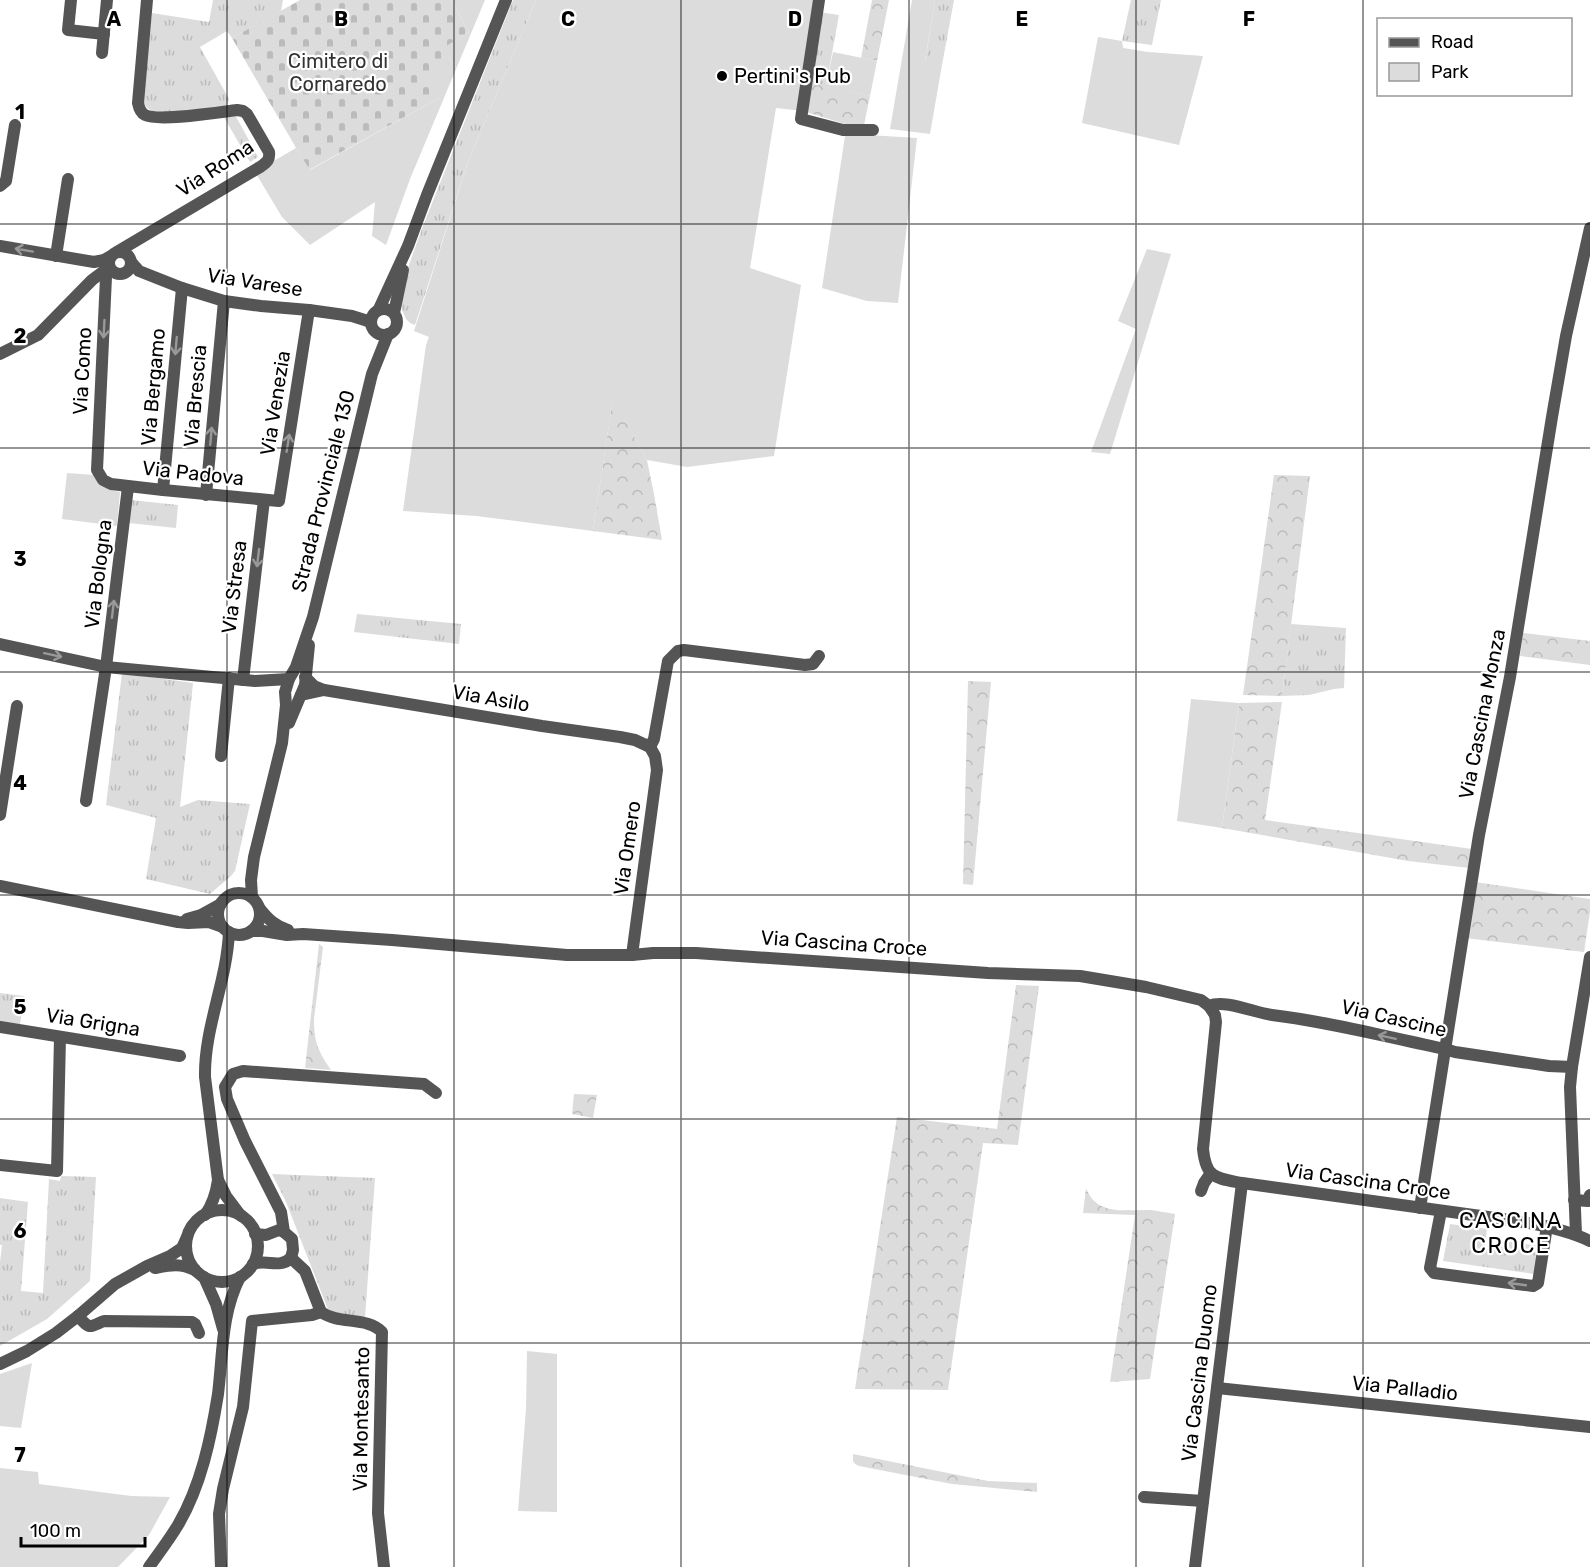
<svg xmlns="http://www.w3.org/2000/svg" width="1590" height="1567" viewBox="0 0 1590 1567" font-family="Rubik,sans-serif">
	<style>
		.grass { fill: url(#grass-tufts) }
		.forest { fill: url(#forest-crowns) }
		.cemetery { fill: url(#cemetery-stones) }
		.green { fill: #dcdcdc }
		.lines { fill: none; stroke-linecap: round; stroke-linejoin: round }
		.minor { stroke: #555; stroke-width: 12 }
		.oneway { stroke: #999 }
		.grid { fill: none; stroke: #000; stroke-width: 1.5; stroke-opacity: 0.55 }
		.poi-dot { fill: #000; stroke: #fff; stroke-width: 2 }
		.labels { text-anchor: middle; dominant-baseline: central; stroke-width: 4.5; stroke-linejoin: round; paint-order: stroke }
		.park-label { font-size: 20px; fill: #333; stroke: #fff }
		.poi-label { font-size: 20px; fill: #000; stroke: #fff; text-anchor: start }
		.street-label { font-size: 20px; fill: #000; stroke: #fff }
		.quarter-label { font-size: 22px; letter-spacing: 1.5px; fill: #000; stroke: #fff }
		.grid-label { font-size: 20px; text-anchor: middle; font-weight: bold; fill: #000; stroke: #fff; stroke-width: 4.5; stroke-linejoin: round; paint-order: stroke }
	</style>
	<defs>
		<pattern id="grass-tufts" width="24" height="20" patternUnits="userSpaceOnUse" patternTransform="scale(1.5)"><rect width="24" height="20" fill="#dcdcdc"/><path d="M3 7l-1-3M5 7V3M7 7l1-3M15 17l-1-3M17 17v-4M19 17l1-3" fill="none" stroke="#bbb"/></pattern>
		<pattern id="forest-crowns" width="20" height="18" patternUnits="userSpaceOnUse" patternTransform="scale(1.5)"><rect width="20" height="18" fill="#dcdcdc"/><path d="M2 6a3 3 0 1 1 6 0M12 15a3 3 0 1 1 6 0" fill="none" stroke="#bbb"/></pattern>
		<pattern id="cemetery-stones" width="16" height="16" patternUnits="userSpaceOnUse" patternTransform="scale(1.5)"><rect width="16" height="16" fill="#dcdcdc"/><path d="M2 7V4a2 2 0 0 1 4 0v3zM10 15v-3a2 2 0 0 1 4 0v3z" fill="#bbb"/></pattern>
	</defs>
	<rect width="100%" height="100%" fill="#fff"/>
	<g class="grass">
		<path d="M213 0H283L281 11 232 38 227 31 200 47 229 99 227 106C209 108 168 116 153 111 147 109 145 106 143 100L152 13 209 22Z"/>
		<path d="M513 0H536L468 162 415 325 410 323 406 319 402 310 400 300 401 287 423 226Z"/>
		<path d="M935 0H954L942 65 925 62Z"/>
		<path d="M1131 0H1161L1152 45 1122 41Z"/>
		<path d="M819 12 839 15 826 86 808 81Z"/>
		<path d="M234 113 258 157 250 162 222 114Z"/>
		<path d="M131 500 178 505 176 528 129 523Z"/>
		<path d="M357 614 461 624 459 644 354 632Z"/>
		<path d="M1291 624 1346 628 1344 688 1334 689 1309 695 1282 696Z"/>
		<path d="M122 673 193 683 180 807 198 800 250 804 235 871 231 876 210 894 146 879 156 818 106 805Z"/>
		<path d="M0 993 24 996 20 1025 0 1022Z"/>
		<path d="M272 1174 375 1178 365 1318 329 1312 286 1202Z"/>
		<path d="M61 1176 96 1177 90 1281 47 1319 0 1346V1262L2 1245H0V1198L28 1202 21 1291 43 1293 49 1179 60 1181Z"/>
		<path d="M1450 1224 1487 1229 1485 1247C1489 1251 1491 1252 1496 1249L1497 1240 1539 1246 1534 1274 1443 1261Z"/>
	</g>
	<g class="forest">
		<path d="M872 0H889L877 61 861 58Z"/>
		<path d="M808 81 870 96 864 125 845 124 803 111Z"/>
		<path d="M613 397 647 460 654 494 662 540 593 531Z"/>
		<path d="M1274 475 1310 476 1282 696 1243 695Z"/>
		<path d="M1523 633 1590 641V665L1520 656Z"/>
		<path d="M968 681 991 682 973 885 963 884Z"/>
		<path d="M1282 702 1265 820 1472 849 1469 868 1408 861 1222 828 1239 703Z"/>
		<path d="M1475 882 1590 899V912L1584 952 1465 938Z"/>
		<path d="M319 944 323 947 314 1019C314 1042 318 1051 331 1070L305 1068Z"/>
		<path d="M1016 985 1039 986 1018 1145 983 1143 948 1390 855 1389 897 1117 997 1129Z"/>
		<path d="M574 1094 597 1095 593 1118 572 1114Z"/>
		<path d="M1086 1188C1097 1217 1126 1209 1151 1210 1159 1211 1167 1213 1175 1214L1150 1379 1110 1382 1135 1215 1083 1213Z"/>
		<path d="M853 1454 988 1481 1037 1483V1492L952 1484 859 1466 855 1464 853 1461Z"/>
	</g>
	<path class="cemetery" d="M300 0H451L469 32 444 48 451 62 439 98 309 170 232 38Z"/>
	<g class="green">
		<path d="M451 0H485L410 179 386 245 372 236 375 202 310 245 282 217 255 172 296 148 310 170 439 98 426 76 451 62 443 48 469 32Z"/>
		<path d="M536 0H821L803 111 776 108 750 268 801 285 774 456 687 467 647 460 613 398 593 531 476 516 403 511 426 345 429 337 414 331 468 162Z"/>
		<path d="M912 0H935L925 61 942 65 930 134 890 129Z"/>
		<path d="M1098 37 1122 41 1123 48 1148 52 1203 56 1179 145 1082 123Z"/>
		<path d="M833 52 877 61 870 96 826 86Z"/>
		<path d="M868 135 917 138 898 303 867 301 822 288 845 136Z"/>
		<path d="M1147 249 1171 254 1110 454 1091 452 1136 329 1118 321Z"/>
		<path d="M67 473 94 475C103 487 106 489 120 492L117 526 62 519Z"/>
		<path d="M1191 699 1239 703 1222 828 1177 821Z"/>
		<path d="M527 1351 557 1354V1512L518 1511 526 1409Z"/>
		<path d="M32 1363 21 1428 0 1426V1374Z"/>
		<path d="M0 1468 38 1472 39 1484 131 1496 170 1497 149 1535 118 1567H0Z"/>
	</g>
	<g class="lines">
		<g class="minor">
			<path d="M71 0 68 30 104 34"/>
			<path d="M819 0 801 119 843 130H873"/>
			<path d="M102 53 107 0"/>
			<path d="M0 186 6 181 15 125"/>
			<path d="M0 246 94 262 104 260 111 256"/>
			<path d="M117 252 260 167C267 162 270 160 269 152L247 114 243 111 237 110C220 112 159 122 145 115 141 113 139 108 138 103L147 0"/>
			<circle cx="120" cy="263" r="11"/>
			<path d="M56 256 68 179"/>
			<path d="M131 262 139 271 182 288 224 301 261 306 309 310 352 316 371 322"/>
			<path d="M109 263 106 277 97 470 103 480 111 484 163 490 279 501 309 310"/>
			<circle cx="384" cy="322" r="13"/>
			<path d="M379 309 408 246 427 195 506 0"/>
			<path d="M394 313 403 270"/>
			<path d="M0 354 38 335 92 280 104 271H112"/>
			<path d="M163 490 182 288"/>
			<path d="M206 495 224 301"/>
			<path d="M0 644 106 667 255 681 289 679"/>
			<path d="M243 680 264 500"/>
			<path d="M324 690 542 726 620 737 635 740 650 747"/>
			<path d="M301 695 324 690 314 686 305 677"/>
			<path d="M289 723 305 685 309 645"/>
			<path d="M650 747 654 739 668 661 678 651 684 650 805 665 813 664 819 656"/>
			<path d="M221 756 229 678"/>
			<path d="M86 801 106 667 128 487"/>
			<path d="M0 815 17 706"/>
			<path d="M0 886 178 922 188 923 209 922 223 927"/>
			<circle cx="239" cy="914" r="21"/>
			<path d="M252 897 251 880 254 857 282 743 286 705 285 692 289 679 296 667 313 617 372 374 388 334"/>
			<path d="M260 909C268 919 275 926 288 930"/>
			<path d="M187 919 201 915 221 904"/>
			<path d="M251 931H263L287 935 303 934 392 940 567 955H632L653 953H696L988 973 1080 976 1146 987 1201 1000 1209 1006 1215 1015 1216 1022 1203 1149C1206 1179 1216 1178 1242 1183L1517 1221C1542 1225 1567 1230 1590 1241"/>
			<path d="M632 955 657 770 655 756 650 747"/>
			<path d="M1209 1006C1225 999 1255 1013 1272 1015 1330 1022 1387 1037 1445 1049L1455 1052 1549 1066 1572 1067"/>
			<path d="M0 1027 180 1056"/>
			<path d="M0 1165 57 1171 60 1037"/>
			<path d="M218 1180 226 1196 241 1216"/>
			<path d="M1201 1191 1204 1183 1211 1173"/>
			<path d="M1574 1200 1588 1201 1590 1195"/>
			<path d="M1420 1208 1479 835 1510 677 1552 417 1566 336 1590 228"/>
			<circle cx="222" cy="1246" r="36"/>
			<path d="M1441 1211 1430 1268 1434 1273 1533 1286 1538 1283 1547 1226"/>
			<path d="M205 1215C213 1204 216 1194 218 1180L205 1077C204 1028 227 981 229 932"/>
			<path d="M255 1234 266 1235 279 1230 284 1232"/>
			<path d="M1576 1234 1570 1087 1572 1067 1590 957"/>
			<path d="M291 1258 293 1250 292 1239 284 1232 281 1212 245 1141 227 1099 225 1087 233 1074 243 1071 424 1084 436 1093"/>
			<path d="M291 1258 305 1271 321 1312"/>
			<path d="M253 1264C268 1259 279 1269 291 1258"/>
			<path d="M155 1268C171 1265 180 1263 195 1270"/>
			<path d="M204 1277 216 1304 223 1329"/>
			<path d="M78 1316C90 1330 89 1327 104 1321L192 1322 195 1324 199 1333"/>
			<path d="M0 1364 27 1351 56 1333 78 1316 115 1284 147 1266 170 1256 182 1248 187 1237"/>
			<path d="M1217 1388 1590 1427"/>
			<path d="M1144 1497 1203 1501"/>
			<path d="M149 1567C159 1553 169 1540 178 1525 201 1486 211 1438 218 1394 223 1354 221 1314 240 1277"/>
			<path d="M221 1567 219 1514 223 1489 243 1407 252 1321 312 1315 321 1312C339 1325 367 1316 382 1332L378 1513 384 1567"/>
			<path d="M1195 1567 1242 1183"/>
		</g>
	</g>
	<defs><path id="oneway-shaft" d="M-6 0H5M1.5-3L5.5 0L1.5 3" fill="none" stroke-width="1.6" stroke-linecap="round" stroke-linejoin="round" transform="scale(1.5)"/></defs>
	<g class="oneway">
		<use href="#oneway-shaft" transform="translate(24 250) rotate(-170)"/>
		<use href="#oneway-shaft" transform="translate(104 329) rotate(93)"/>
		<use href="#oneway-shaft" transform="translate(176 346) rotate(95)"/>
		<use href="#oneway-shaft" transform="translate(211 436) rotate(-85)"/>
		<use href="#oneway-shaft" transform="translate(288 443) rotate(-81)"/>
		<use href="#oneway-shaft" transform="translate(258 558) rotate(97)"/>
		<use href="#oneway-shaft" transform="translate(113 609) rotate(-83)"/>
		<use href="#oneway-shaft" transform="translate(53 655) rotate(12)"/>
		<use href="#oneway-shaft" transform="translate(1387 1037) rotate(-168)"/>
		<use href="#oneway-shaft" transform="translate(1517 1284) rotate(-172)"/>
	</g>
	<path class="grid" d="M227 0V1567M454 0V1567M681 0V1567M909 0V1567M1136 0V1567M1363 0V1567M0 224H1590M0 448H1590M0 672H1590M0 895H1590M0 1119H1590M0 1343H1590"/>
	<circle class="poi-dot" cx="722" cy="76" r="6"/>
	<g class="labels">
		<g class="park-label">
			<text x="338" y="61">Cimitero di<tspan x="338" dy="23">Cornaredo</tspan></text>
		</g>
		<g class="poi-label">
			<text x="734" y="76">Pertini's Pub</text>
		</g>
		<g class="street-label">
			<text transform="translate(215 168) rotate(-33)">Via Roma</text>
			<text transform="translate(255 282) rotate(9)">Via Varese</text>
			<text transform="translate(82 371) rotate(-87)">Via Como</text>
			<text transform="translate(153 387) rotate(-85)">Via Bergamo</text>
			<text transform="translate(195 396) rotate(-85)">Via Brescia</text>
			<text transform="translate(275 403) rotate(-81)">Via Venezia</text>
			<text transform="translate(193 473) rotate(6)">Via Padova</text>
			<text transform="translate(323 491) rotate(-76)">Strada Provinciale 130</text>
			<text transform="translate(98 574) rotate(-83)">Via Bologna</text>
			<text transform="translate(234 587) rotate(-83)">Via Stresa</text>
			<text transform="translate(491 698) rotate(10)">Via Asilo</text>
			<text transform="translate(1482 714) rotate(-79)">Via Cascina Monza</text>
			<text transform="translate(627 848) rotate(-82)">Via Omero</text>
			<text transform="translate(844 943) rotate(4)">Via Cascina Croce</text>
			<text transform="translate(1394 1018) rotate(13)">Via Cascine</text>
			<text transform="translate(93 1022) rotate(9)">Via Grigna</text>
			<text transform="translate(1368 1181) rotate(8)">Via Cascina Croce</text>
			<text transform="translate(1199 1373) rotate(-83)">Via Cascina Duomo</text>
			<text transform="translate(1405 1388) rotate(6)">Via Palladio</text>
			<text transform="translate(361 1419) rotate(-89)">Via Montesanto</text>
		</g>
		<g class="quarter-label">
			<text x="1511" y="1220">CASCINA<tspan x="1511" dy="25">CROCE</tspan></text>
		</g>
	</g>
	<g class="grid-label">
		<text x="114" y="26">A</text>
		<text x="341" y="26">B</text>
		<text x="568" y="26">C</text>
		<text x="795" y="26">D</text>
		<text x="1022" y="26">E</text>
		<text x="1249" y="26">F</text>
		<text x="20" y="119">1</text>
		<text x="20" y="343">2</text>
		<text x="20" y="566">3</text>
		<text x="20" y="790">4</text>
		<text x="20" y="1014">5</text>
		<text x="20" y="1238">6</text>
		<text x="20" y="1462">7</text>
	</g>
	<rect x="1377" y="18" width="195" height="78" fill="#ffffff" stroke="#999999" stroke-width="1.5"/>
	<rect x="1389" y="38" width="30" height="9" fill="#555555" stroke="#999999" stroke-width="1.5"/>
	<text x="1431" y="48" font-size="18" fill="#000000">Road</text>
	<rect x="1389" y="63" width="30" height="18" fill="#dcdcdc" stroke="#999999" stroke-width="1.5"/>
	<text x="1431" y="78" font-size="18" fill="#000000">Park</text>
	<path d="M21 1537v9h124v-9" fill="none" stroke="#000000" stroke-width="3"/>
	<text x="30" y="1537" font-size="18" fill="#000000" stroke="#ffffff" stroke-width="4.5" paint-order="stroke">100 m</text>
</svg>
